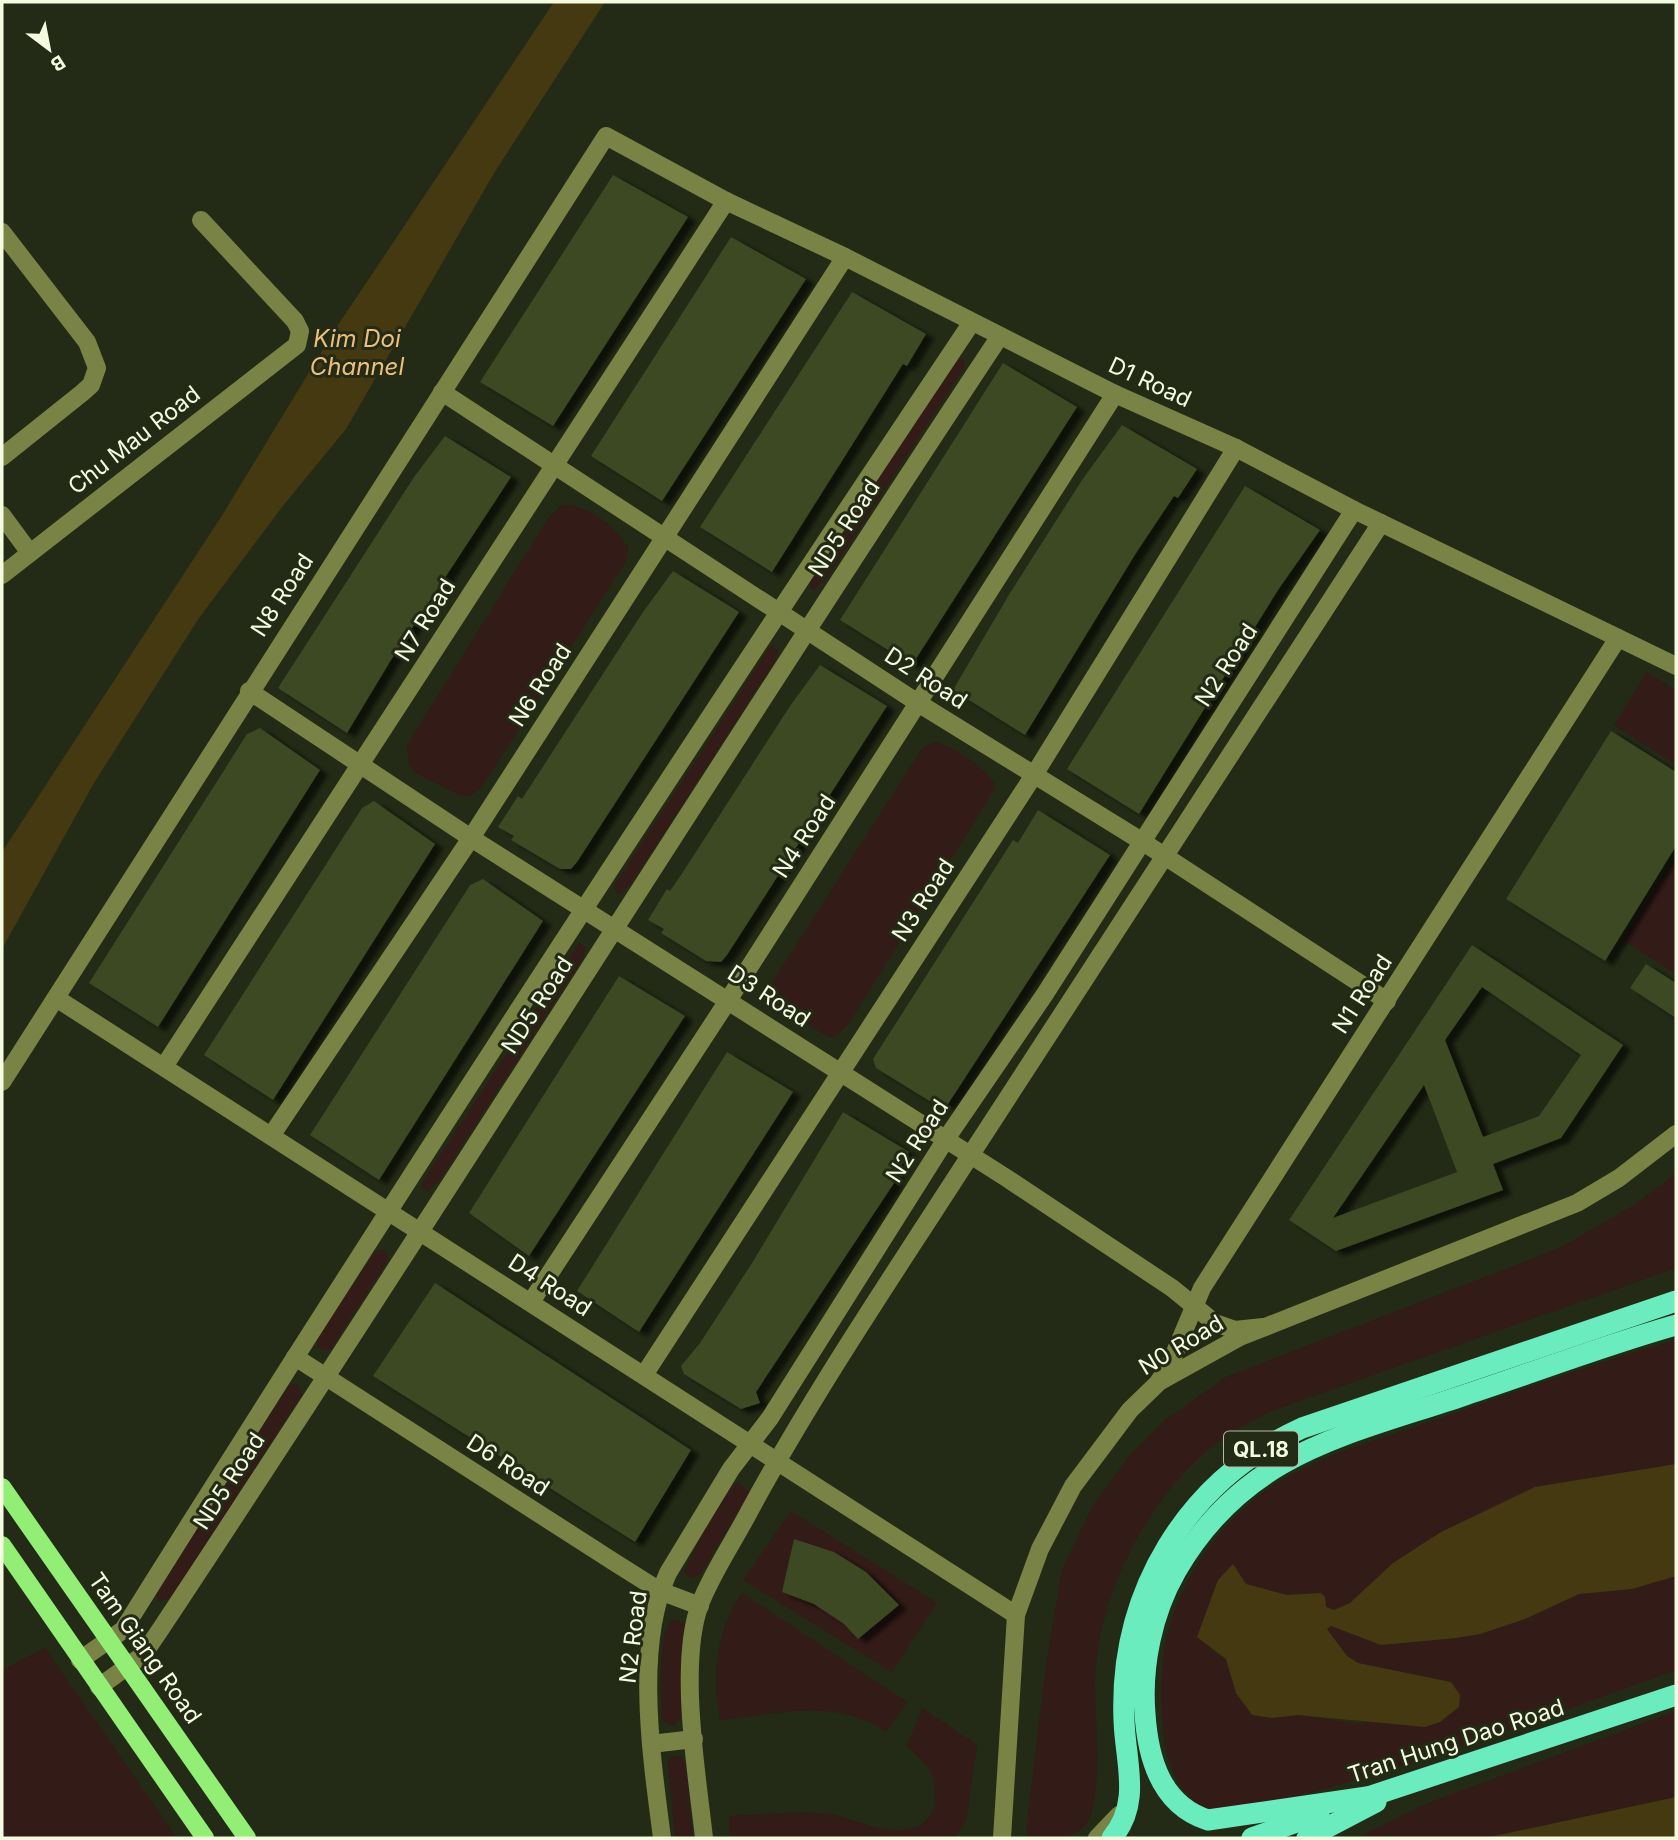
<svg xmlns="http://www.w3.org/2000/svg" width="1678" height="1840" viewBox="0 0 1678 1840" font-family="Inter,sans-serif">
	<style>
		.green { fill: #331b18 }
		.water { fill: #453912 }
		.building { fill: #3c4823; fill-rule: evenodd; filter: url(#shadow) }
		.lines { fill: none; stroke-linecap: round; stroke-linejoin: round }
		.minor { stroke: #798346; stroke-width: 18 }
		.major { stroke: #93ee76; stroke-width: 18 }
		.highway { stroke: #6becbe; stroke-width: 21 }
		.labels { text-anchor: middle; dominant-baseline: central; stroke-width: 6; stroke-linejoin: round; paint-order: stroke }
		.shield { fill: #232a15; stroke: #b6bca4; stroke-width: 2 }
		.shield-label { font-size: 21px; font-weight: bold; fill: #f5fbe1 }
		.street-label { font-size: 23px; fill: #f5fbe1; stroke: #232a15 }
		.water-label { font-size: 24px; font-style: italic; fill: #eebf7c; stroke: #232a15 }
	</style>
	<defs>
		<filter id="shadow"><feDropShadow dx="8" dy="4.5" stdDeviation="2" flood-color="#0009"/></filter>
	</defs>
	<rect width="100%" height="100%" fill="#232a15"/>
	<g class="green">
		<path d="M958 358 964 360 965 365 960 374 827 578 813 590 810 586V578Z"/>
		<path d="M563 505C588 504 617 528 628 548L626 561 482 787 470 796 459 795 416 773 409 765 407 745 549 517Z"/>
		<path d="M771 645 778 650 775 661 631 884 619 895 614 888 616 883Z"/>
		<path d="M1647 672 1676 691V765L1614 725Z"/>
		<path d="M935 742C956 748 987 768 996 787L848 1025 837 1035 830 1038 774 1004 771 993 773 981 923 747Z"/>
		<path d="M1676 858V974L1623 940Z"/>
		<path d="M579 943 586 947 583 958 439 1181 427 1192 422 1186 424 1180Z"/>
		<path d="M1676 1173V1268L1274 1410C1255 1420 1235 1429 1218 1442 1149 1494 1095 1598 1095 1686 1095 1717 1102 1794 1089 1819 1078 1840 1051 1840 1029 1838L1026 1830 1046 1665 1062 1570 1092 1507 1131 1454 1163 1422 1226 1377 1560 1248 1636 1204Z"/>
		<path d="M383 1249 389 1259 331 1349 324 1351 319 1348 316 1340 376 1251Z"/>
		<path d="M1676 1340V1464L1535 1487 1441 1532 1393 1563 1350 1603 1334 1610 1326 1607 1321 1593 1287 1595 1246 1584 1233 1564C1207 1592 1210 1613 1211 1650L1226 1659 1236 1693 1272 1718 1298 1715 1362 1724 1451 1682 1358 1663 1347 1656 1327 1629 1331 1626 1381 1645 1456 1638 1480 1634 1525 1619 1579 1594 1632 1589 1676 1576V1670C1547 1716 1419 1766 1286 1799 1269 1804 1233 1816 1216 1812 1176 1802 1162 1752 1162 1716 1161 1689 1161 1659 1168 1632 1186 1564 1237 1501 1300 1470 1347 1447 1399 1433 1447 1416 1523 1389 1599 1362 1676 1340Z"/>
		<path d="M296 1383 302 1394 171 1598 158 1601 156 1593 289 1385Z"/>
		<path d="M739 1482 749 1492 746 1499 700 1575 691 1578 684 1573 685 1569C696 1548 720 1491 739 1482Z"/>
		<path d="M791 1511 937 1603 892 1672 743 1580Z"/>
		<path d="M742 1593 907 1702 886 1732C838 1697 775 1714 720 1720 712 1677 716 1630 742 1593Z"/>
		<path d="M673 1620 684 1622 686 1626 682 1637V1715L676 1724 670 1725 662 1720C662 1699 656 1631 673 1620Z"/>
		<path d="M45 1648 177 1838H2V1670Z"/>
		<path d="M922 1708 977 1745 966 1821 954 1838H729V1816C759 1815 790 1811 821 1813 854 1815 885 1840 919 1826 928 1821 934 1811 935 1800 935 1770 928 1765 907 1746Z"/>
		<path d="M1676 1711V1797L1485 1838H1357L1423 1805Z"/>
		<path d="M676 1756H681L686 1765 693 1838H675L668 1765 670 1757Z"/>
	</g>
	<g class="water">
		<path d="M554 2H605L496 170 346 429 282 507 199 618 94 783 2 949V852L221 517 336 328Z"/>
		<path d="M1676 1464V1576L1632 1589 1579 1594 1525 1619 1480 1634 1456 1638 1381 1645 1331 1626 1327 1629 1347 1656 1358 1663 1451 1682 1460 1695 1459 1707 1440 1722 1425 1727 1298 1715 1272 1718 1252 1715 1236 1693 1226 1659 1197 1637 1218 1580 1233 1564 1246 1584 1287 1595 1321 1593 1325 1597 1326 1607 1334 1610 1350 1603 1393 1563 1441 1532 1535 1487Z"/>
		<path d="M1676 1797V1838H1485Z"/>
	</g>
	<g class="building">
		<path d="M613 175 688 217 553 426 480 382Z"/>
		<path d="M731 237 806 279 662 501 591 456Z"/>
		<path d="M852 292 926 334 907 366 903 364 772 572 700 527Z"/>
		<path d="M1003 363 1077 407 912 665 840 620Z"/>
		<path d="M1122 425 1197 469 1178 498 1174 496 1136 553 1025 735 953 690 1010 593 1082 480Z"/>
		<path d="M445 436 511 477 391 660 347 733 278 688 414 477Z"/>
		<path d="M1245 486 1320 530 1278 590 1139 814 1067 769Z"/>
		<path d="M673 571 739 612 577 862 571 869H560L511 840 514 836 498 827 518 796 522 799 643 612Z"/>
		<path d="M820 665 887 706 727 955 721 962 706 961 661 933 664 929 648 920 667 889 670 891 681 875 790 706Z"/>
		<path d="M260 728 320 770 158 1027 89 983 247 734Z"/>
		<path d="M1611 731 1676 772V846L1605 961 1506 899Z"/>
		<path d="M374 801 435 844 273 1100 204 1055 362 808Z"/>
		<path d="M1038 810 1110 855 948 1104 936 1105 876 1068 873 1059 1013 840 1018 843Z"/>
		<path d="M483 879 543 921 379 1180 310 1135 470 885Z"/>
		<path d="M1472 945 1623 1045 1561 1138 1493 1164 1503 1190 1336 1251 1289 1220ZM1482 987 1581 1055 1539 1116 1483 1137 1445 1040ZM1424 1085 1457 1172 1333 1218Z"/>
		<path d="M1646 964 1676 983V1018L1630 988Z"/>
		<path d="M619 976 685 1016 529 1256 469 1213Z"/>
		<path d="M727 1052 793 1092 639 1332 577 1291Z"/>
		<path d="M843 1112 909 1152 892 1181 894 1183 756 1392 760 1403 741 1409 684 1374 681 1366 700 1343 752 1263Z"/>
		<path d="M435 1283 691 1450 635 1542 373 1376Z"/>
		<path d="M794 1539 834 1552 866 1572 899 1605 858 1639 844 1624 814 1604 782 1592Z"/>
	</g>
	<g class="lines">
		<g class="minor">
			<path d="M2 232 87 342 97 368 91 385 82 393 2 457"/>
			<path d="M442 392 918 703 1143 842 1387 1001"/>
			<path d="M2 515 30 553"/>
			<path d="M2 575 297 345 300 331 295 321 201 220"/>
			<path d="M249 691 471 838 1005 1177 1172 1288 1215 1323 1235 1330 1263 1327"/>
			<path d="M56 998 1016 1615"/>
			<path d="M165 1065 726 201"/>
			<path d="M2 1082 606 136 726 201 845 257 1115 394 1236 448 1354 510 1676 666"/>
			<path d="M271 1136 471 838 845 257"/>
			<path d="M531 1302 729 999 1115 394"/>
			<path d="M295 1357 614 1562 660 1591 700 1606"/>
			<path d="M644 1375 1034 775 1236 448"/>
			<path d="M1159 1381 1168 1369 1202 1288 1618 638"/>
			<path d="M80 1660 123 1630C399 1189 683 754 972 322"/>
			<path d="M99 1687 143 1655 160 1630C444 1202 715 765 1000 336"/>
			<path d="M651 1744 694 1739"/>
			<path d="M662 1838C652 1759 634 1647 668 1573L731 1469 770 1418 946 1139 1045 994 1354 510"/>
			<path d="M704 1838C697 1774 678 1664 700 1604 713 1571 734 1541 750 1510 808 1403 876 1301 942 1199 1089 974 1236 749 1381 523"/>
			<path d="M1002 1838 1016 1615 1040 1549 1073 1486 1130 1410 1159 1382 1240 1337 1577 1203 1619 1178 1676 1134"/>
			<path d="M1097 1838 1119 1815"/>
		</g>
		<g class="major">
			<path d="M2 1487 247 1838"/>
			<path d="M2 1545 205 1838"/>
		</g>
		<g class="highway">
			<path d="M1367 1797 1208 1820C1161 1805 1148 1759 1145 1714 1141 1666 1152 1613 1176 1571 1245 1452 1344 1436 1465 1395 1535 1372 1605 1345 1676 1325"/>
			<path d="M1356 1801 1676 1695"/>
			<path d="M1112 1838C1142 1802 1125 1761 1124 1720 1119 1593 1186 1481 1302 1428L1676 1301"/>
			<path d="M1252 1838 1319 1814"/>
			<path d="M1307 1838 1376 1802"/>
		</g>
	</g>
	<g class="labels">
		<rect class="shield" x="1224" y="1431.5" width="74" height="35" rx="5"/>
		<g class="shield-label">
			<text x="1261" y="1449">QL.18</text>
		</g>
		<g class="street-label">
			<text transform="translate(1150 382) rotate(25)">D1 Road</text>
			<text transform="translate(134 440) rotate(-38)">Chu Mau Road</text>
			<text transform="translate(844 528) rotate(-57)">ND5 Road</text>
			<text transform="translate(282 595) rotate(-57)">N8 Road</text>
			<text transform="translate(425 620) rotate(-58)">N7 Road</text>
			<text transform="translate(1226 665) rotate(-57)">N2 Road</text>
			<text transform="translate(926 678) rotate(33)">D2 Road</text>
			<text transform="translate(540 685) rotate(-57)">N6 Road</text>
			<text transform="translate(804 836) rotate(-57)">N4 Road</text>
			<text transform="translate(923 900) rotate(-57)">N3 Road</text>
			<text transform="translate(1362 994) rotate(-57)">N1 Road</text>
			<text transform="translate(769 996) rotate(33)">D3 Road</text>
			<text transform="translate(537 1005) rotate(-57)">ND5 Road</text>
			<text transform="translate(917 1141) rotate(-57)">N2 Road</text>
			<text transform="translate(550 1285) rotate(33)">D4 Road</text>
			<text transform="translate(1181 1345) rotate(-31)">N0 Road</text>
			<text transform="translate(508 1465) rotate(33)">D6 Road</text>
			<text transform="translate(229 1481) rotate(-57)">ND5 Road</text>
			<text transform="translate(633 1637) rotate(-83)">N2 Road</text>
			<text transform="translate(145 1648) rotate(55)">Tam Giang Road</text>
			<text transform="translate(1456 1741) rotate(-18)">Tran Hung Dao Road</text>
		</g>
		<g class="water-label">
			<text x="357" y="338">Kim Doi<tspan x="357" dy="28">Channel</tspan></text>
		</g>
	</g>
	<rect width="1678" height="1840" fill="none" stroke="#f5fbe1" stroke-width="7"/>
	<g transform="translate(49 49) rotate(148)" stroke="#232a15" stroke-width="5" paint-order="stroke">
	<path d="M0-5L12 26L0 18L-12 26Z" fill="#f5fbe1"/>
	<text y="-10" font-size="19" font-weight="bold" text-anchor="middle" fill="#f5fbe1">B</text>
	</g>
</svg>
